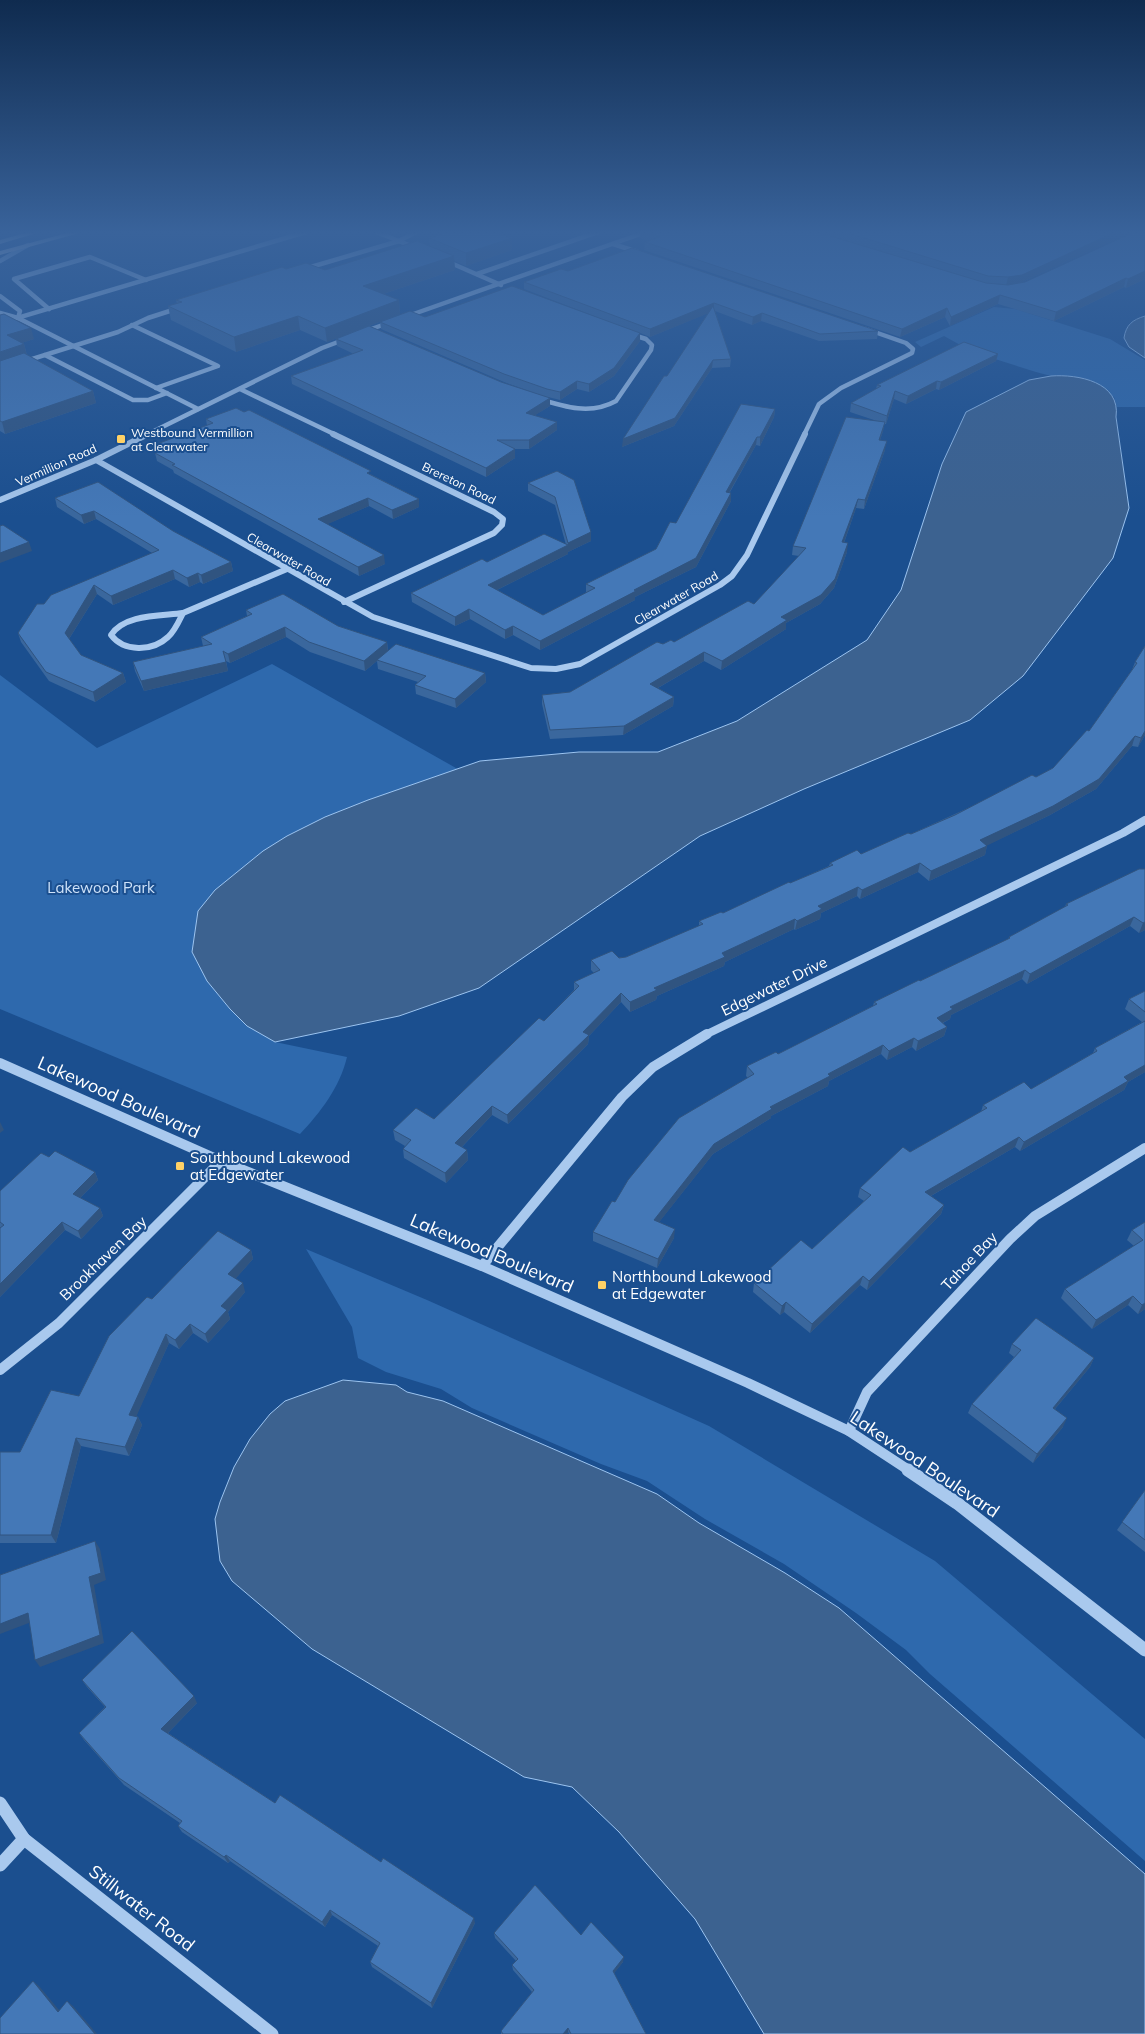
<svg xmlns="http://www.w3.org/2000/svg" width="1145" height="2034" viewBox="0 0 1145 2034" font-family="Mulish,sans-serif">
	<style>
		.green { fill: #2e69ad }
		.water { fill: #3c6290; stroke: #9cc4f0 }
		.lines { fill: none; stroke-linecap: round; stroke-linejoin: round }
		.minor-far4 { stroke: #a9c9ee; stroke-width: 4.5 }
		.minor-far3 { stroke: #a9c9ee; stroke-width: 6 }
		.minor-far2 { stroke: #a9c9ee; stroke-width: 8 }
		.minor-far1 { stroke: #a9c9ee; stroke-width: 10 }
		.minor { stroke: #a9c9ee; stroke-width: 13 }
		.highway { fill: #fff; fill-rule: evenodd }
		.wall { fill: #3a679d }
		.shaded-wall { fill: #305480 }
		.building { fill: #4478b7; stroke: #305480 }
		.poi-dot { fill: #ffd166; stroke: #1b4f8f; stroke-width: 2 }
		.labels { text-anchor: middle; dominant-baseline: central; stroke-width: 4; stroke-linejoin: round; paint-order: stroke }
		.far-poi-label { font-size: 12px; fill: #fff; stroke: #1b4f8f; text-anchor: start }
		.far-street-label { font-size: 12px; fill: #fff; stroke: #1b4f8f }
		.park-label { font-size: 15px; fill: #cfe3fa; stroke: #1b4f8f }
		.street-label { font-size: 15px; fill: #fff; stroke: #1b4f8f }
		.poi-label { font-size: 15px; fill: #fff; stroke: #1b4f8f; text-anchor: start }
		.near-street-label { font-size: 18px; fill: #fff; stroke: #1b4f8f }
	</style>
	<rect width="100%" height="100%" fill="#1b4f8f"/>
	<g class="green">
		<path d="M994 307 1015 309 1110 339 1145 360V407H1117L1114 397 1072 376H1051L1036 372 973 352 944 336 921 347 915 342Z"/>
		<path d="M272 664 463 772C402 787 344 808 287 836L275 1042 347 1057C340 1087 320 1113 300 1134L0 1009V675L97 748Z"/>
		<path d="M306 1249 427 1300 709 1426 935 1561 1145 1739V1861L930 1674 906 1650 856 1613 784 1564 705 1519 647 1481 601 1464 472 1408 441 1389 386 1372 358 1358 352 1327Z"/>
	</g>
	<g class="water">
		<path d="M1145 316V358L1129 347 1124 338C1126 325 1132 320 1145 316Z"/>
		<path d="M1051 376C1078 374 1121 382 1116 417L1129 508 1113 558 1023 676 970 720 804 789 700 836 479 988 399 1016 275 1042 247 1026 230 1009 207 981 192 952 198 911 215 890 263 851 287 836 325 817 368 800 480 761 579 752H658L737 721 867 640 901 590 942 464 966 412 1029 380Z"/>
		<path d="M343 1380 396 1385 407 1392 443 1401 657 1494 699 1523 785 1573 839 1608 1145 1874V2034H764L695 1919 619 1832 572 1787 524 1777 312 1649 232 1581 220 1561 215 1519 220 1502 234 1467 250 1439 270 1414 285 1401Z"/>
	</g>
	<g class="lines">
		<g class="minor-far4">
			<path d="M376 232 399 241"/>
			<path d="M416 232 399 241 416 248"/>
			<path d="M474 232 484 235 500 232"/>
			<path d="M613 244 638 252"/>
			<path d="M444 260 501 285"/>
			<path d="M0 261 28 245"/>
			<path d="M304 269 399 241"/>
			<path d="M477 274 598 232"/>
			<path d="M0 296 20 311 18 318"/>
			<path d="M49 309 14 279 90 257 146 280"/>
			<path d="M0 313 18 318 198 409"/>
			<path d="M405 317 646 232"/>
			<path d="M0 323 306 232"/>
			<path d="M132 325 218 366 156 388"/>
			<path d="M363 332 391 322"/>
			<path d="M45 355 133 400H148L167 393"/>
			<path d="M0 369 118 332 148 318 179 308"/>
			<path d="M240 389 336 435"/>
			<path d="M539 399C565 407 591 415 616 401L651 350 652 345 646 339 630 334"/>
			<path d="M146 435 322 348 346 339"/>
			<path d="M804 435 819 404 841 388 912 353 913 349 906 343 866 329"/>
		</g>
		<g class="minor-far3">
			<path d="M333 434 494 512 503 519 502 525 494 533 344 602"/>
			<path d="M96 460 373 617 531 668 556 669 580 664 720 585 732 576 747 555 805 434"/>
			<path d="M0 500 96 460 148 434"/>
			<path d="M183 613C179 621 175 631 168 637 152 652 124 652 111 635 124 614 161 616 183 613Z"/>
			<path d="M183 613 287 569"/>
		</g>
		<path class="minor-far2" d="M705 1035 1123 833 1145 820"/>
		<g class="minor-far1">
			<path d="M0 1063 221 1161 482 1266 748 1383 849 1431 910 1471"/>
			<path d="M482 1266 622 1097 653 1067 707 1034"/>
			<path d="M0 1370 59 1323 221 1161"/>
			<path d="M849 1431 867 1392 1010 1239 1035 1216 1145 1148"/>
		</g>
		<g class="minor">
			<path d="M908 1470 957 1503 1145 1650"/>
			<path d="M0 1803 24 1839 272 2034"/>
			<path d="M0 1865 24 1839"/>
		</g>
		<g class="highway">
			<path d="M29 232H40L0 244V240Z"/>
			<path d="M71 232H83L0 255V251Z"/>
		</g>
	</g>
	<g class="wall">
		<path d="M621 232H635L628 234Z"/>
		<path d="M640 232H1131L1020 283 1025 282 1145 232V279L1126 288 1124 287 1054 321 998 304 950 326 945 317 900 337 644 250 645 242 648 241 640 238Z"/>
		<path d="M429 238H512V250L466 266 454 261 455 270 383 294 399 300 400 314 369 326 501 382 543 396 504 382 381 329 380 322 425 317 638 333 524 289V282L568 271 878 331 877 339 819 341 761 321 752 325 715 311 731 359 730 367 712 368 674 426 622 447 708 313 650 337 640 333V341L614 376 589 392 577 389 560 400 548 397 550 406 535 415 557 430 529 449H513H515V458L486 477 292 384 291 376 354 354 337 346 336 339 362 328 327 342 300 330 236 352 171 320 168 306 177 304 176 300 286 269 325 270 430 246Z"/>
		<path d="M0 315 34 339 21 343 24 344 27 355 93 391 96 403 5 434 0 431Z"/>
		<path d="M998 354 996 361 939 390 936 389 906 404 894 399 886 424H884L883 431 880 440 885 450 864 509 856 508 844 543 847 552 834 588 820 604 786 623V629L721 670 704 661 658 688 674 697 673 706 623 735 550 739 542 704V695L570 692 663 644 674 642 754 604 799 556 792 555 793 546 877 421 850 412 851 403 876 389 877 385Z"/>
		<path d="M775 409 774 417 760 446 756 445 730 492 731 501 696 567 635 597V600L540 650 513 635 505 639 470 619 455 626 412 602 411 593 487 562 566 545 555 505 528 491V483L557 471 591 541 568 552V551V554L497 590 543 615 586 593V584L656 549 676 523Z"/>
		<path d="M206 419 372 475 419 499V507L393 519 369 506 327 524 385 564 359 576 174 473 173 470 157 461 155 453 158 451 157 444 207 426Z"/>
		<path d="M55 498 173 531 231 562 233 571 203 584 200 582 189 587 175 579 113 605 97 594 69 639 81 655 123 673 126 682 95 702 49 681 21 642 18 633 44 604 152 553 96 519 84 524 57 507Z"/>
		<path d="M246 610 338 626 387 642 388 650 485 673 486 682 456 708 416 694 415 685 418 682 378 669 377 661 365 671 310 652 286 637 230 663 226 661 228 671 144 691 135 671 133 662 203 646 201 637 247 616Z"/>
		<path d="M1145 646V735L1138 747 1132 746 1096 789 1050 815 987 845 985 855 929 881 918 872 860 899 857 896 821 913 820 919 795 930 794 929 725 962 724 966 657 996 656 1000 630 1012 621 1002 589 1036 588 1044 508 1124 492 1115 462 1147 467 1150 468 1160 446 1183 404 1158 403 1149 405 1146 395 1140 393 1130 434 1119 544 1021 574 990V982L594 973 591 970V960L626 957 699 926V921L723 913 829 866 830 863 861 854 911 834 1036 777 1053 768 1089 731 1132 670 1135 662Z"/>
		<path d="M1145 869V930L1139 933 1130 926 1027 984 1022 979 951 1015 950 1019 943 1023 947 1027 944 1036 916 1051 912 1047 887 1060 881 1054 829 1081 828 1086 771 1116V1118L713 1154 659 1222 674 1238 657 1268 593 1241V1232L615 1202 748 1078 746 1076 747 1066 778 1054 873 1006 874 1002 920 981 1008 940 1009 937 1065 907 1066 904Z"/>
		<path d="M1145 991V1072L1128 1082 1124 1090 1020 1151 1015 1147 931 1196 944 1205 941 1214 867 1290 860 1285 810 1333 784 1312 780 1315 753 1292 754 1283 812 1249 864 1201 858 1197 860 1188 910 1152 981 1112 983 1105 1031 1089 1093 1053 1095 1048 1142 1022 1125 1009 1129 999Z"/>
		<path d="M49 1157 95 1172 98 1180 80 1198 100 1208 103 1216 81 1239 65 1230 0 1297V1191Z"/>
		<path d="M1145 1222V1309L1138 1314 1128 1305 1092 1329 1061 1298 1065 1289 1134 1246 1127 1240 1132 1230Z"/>
		<path d="M251 1250 253 1259 235 1279 245 1292 228 1312 230 1319 208 1343 193 1333 179 1349 169 1343 136 1416 138 1417 142 1425 129 1456 81 1446 56 1543H0V1452H20L79 1396 152 1299Z"/>
		<path d="M1012 1344 1094 1358 1090 1367 1055 1409 1063 1427 1033 1463 968 1413 972 1404 1014 1357 1009 1353Z"/>
		<path d="M1145 1490V1552L1117 1530Z"/>
		<path d="M82 1680 197 1703 168 1733 275 1803 381 1862 475 1923 432 2008 372 1967 370 1962 378 1946 332 1915 325 1927 230 1861 228 1863 182 1832 178 1826 180 1823 124 1785 84 1740 79 1733 105 1707 87 1687Z"/>
		<path d="M494 1933 581 1935 623 1962 614 1973 646 2034H569L568 2032 567 2034H501V2031L532 1992 513 1970 512 1965 516 1961 495 1938Z"/>
	</g>
	<g class="shaded-wall">
		<path d="M628 232H635L628 234Z"/>
		<path d="M1115 232H1131L1020 283 1006 286 1008 277Z"/>
		<path d="M512 238V250L466 266V253Z"/>
		<path d="M454 256 455 270 365 300 363 286Z"/>
		<path d="M1145 271V279L1126 288 1128 279Z"/>
		<path d="M1126 278 1124 287 1054 321 1056 312Z"/>
		<path d="M1000 295 998 304 950 326 951 317Z"/>
		<path d="M399 300 400 314 327 342 325 328Z"/>
		<path d="M714 303V311L650 337V329Z"/>
		<path d="M947 308 945 317 900 337 902 329Z"/>
		<path d="M762 313 761 321 752 325 753 317Z"/>
		<path d="M298 316 300 330 236 352 234 337Z"/>
		<path d="M31 328 34 339 10 347 7 335Z"/>
		<path d="M640 333V341L614 376 589 392V384Z"/>
		<path d="M24 344 27 356 0 365V352Z"/>
		<path d="M998 354 996 361 939 390 941 382Z"/>
		<path d="M713 360 712 368 674 426 622 447 623 439Z"/>
		<path d="M577 381V389L560 400V392Z"/>
		<path d="M937 381 936 389 906 404 908 396Z"/>
		<path d="M93 391 96 403 5 434 2 422Z"/>
		<path d="M895 391 894 399 886 424 887 416Z"/>
		<path d="M550 398V406L526 421V413Z"/>
		<path d="M775 409 774 417 760 446V437Z"/>
		<path d="M557 422V430L529 449V440Z"/>
		<path d="M885 422 883 431 877 449 879 440Z"/>
		<path d="M757 437 756 445 725 500 726 492Z"/>
		<path d="M887 441 885 450 864 509 865 500Z"/>
		<path d="M515 449V458L486 477V468Z"/>
		<path d="M731 493V501L696 567 635 597V600L540 650V641L634 590Z"/>
		<path d="M368 498 369 506 319 528 318 519Z"/>
		<path d="M419 499V507L393 519 392 510Z"/>
		<path d="M858 499 856 508 841 551 842 542Z"/>
		<path d="M94 511 96 519 84 524 81 515Z"/>
		<path d="M591 532V541L568 552V543Z"/>
		<path d="M29 542 32 551 0 563V553Z"/>
		<path d="M848 543 847 552 834 588 820 604 786 623V629L721 670 722 661 781 617Z"/>
		<path d="M568 545V554L489 594 488 585Z"/>
		<path d="M384 555 385 564 359 576 358 567Z"/>
		<path d="M231 562 233 571 203 584 201 575Z"/>
		<path d="M173 570 175 579 113 605 111 596Z"/>
		<path d="M198 573 200 582 189 587 187 578Z"/>
		<path d="M94 585 97 594 67 642 65 633Z"/>
		<path d="M469 609 470 619 455 626V617Z"/>
		<path d="M513 626V635L505 639V630Z"/>
		<path d="M285 627 286 637 230 663 228 654Z"/>
		<path d="M387 642 388 652 377 660V661L365 671 364 661Z"/>
		<path d="M704 652V661L649 693 650 684Z"/>
		<path d="M226 662 228 671 144 691 141 681Z"/>
		<path d="M123 673 126 682 95 702 93 692Z"/>
		<path d="M485 673 486 682 456 708 455 699Z"/>
		<path d="M674 697 673 706 623 735 624 726Z"/>
		<path d="M1145 731V735L1138 747 1141 738Z"/>
		<path d="M1135 736 1132 746 1096 789 1050 815 978 850 980 840Z"/>
		<path d="M987 846 985 855 929 881 931 871Z"/>
		<path d="M920 863 918 872 860 899 862 890Z"/>
		<path d="M858 887 857 896 821 913 820 919 795 930 797 921 818 906Z"/>
		<path d="M1134 917 1130 926 1027 984 1030 974Z"/>
		<path d="M795 919 794 929 725 962 724 966 657 996 656 1000 630 1012V1002L654 988 722 953Z"/>
		<path d="M1145 922V930L1139 933 1143 923Z"/>
		<path d="M1025 970 1022 979 951 1015 950 1019 934 1027 937 1018 950 1007Z"/>
		<path d="M621 993V1002L589 1036 588 1044 508 1124 507 1115 583 1032Z"/>
		<path d="M947 1027 944 1036 916 1051 918 1041Z"/>
		<path d="M914 1038 912 1047 887 1060 889 1051Z"/>
		<path d="M883 1045 881 1054 829 1081 828 1086 771 1116V1118L713 1154 653 1230 654 1220 714 1144 770 1107 828 1074Z"/>
		<path d="M1145 1065V1072L1128 1082 1124 1090 1020 1151 1024 1142 1124 1077Z"/>
		<path d="M492 1106V1115L456 1153 455 1143Z"/>
		<path d="M0 1122 4 1130 0 1133Z"/>
		<path d="M1019 1137 1015 1147 922 1201 925 1192Z"/>
		<path d="M467 1150 468 1160 446 1183 445 1173Z"/>
		<path d="M95 1172 98 1180 76 1202 73 1194Z"/>
		<path d="M944 1205 941 1214 867 1290 869 1281Z"/>
		<path d="M100 1208 103 1216 81 1239 78 1231Z"/>
		<path d="M62 1222 65 1230 0 1297V1284Z"/>
		<path d="M675 1229 674 1238 657 1268 658 1259Z"/>
		<path d="M251 1250 253 1259 231 1284 228 1274Z"/>
		<path d="M863 1276 860 1285 810 1333 812 1324Z"/>
		<path d="M243 1283 245 1292 228 1312 230 1319 208 1343 205 1334 221 1306Z"/>
		<path d="M1133 1296 1128 1305 1092 1329 1096 1320Z"/>
		<path d="M786 1302 784 1312 780 1315 782 1306Z"/>
		<path d="M1145 1303V1309L1138 1314 1142 1305Z"/>
		<path d="M190 1324 193 1333 179 1349 175 1340Z"/>
		<path d="M166 1334 169 1343 133 1424 129 1415Z"/>
		<path d="M1094 1358 1090 1367 1049 1416 1053 1408Z"/>
		<path d="M138 1417 142 1425 129 1456 125 1447Z"/>
		<path d="M1067 1418 1063 1427 1033 1463 1037 1454Z"/>
		<path d="M76 1438 81 1446 56 1543 51 1535Z"/>
		<path d="M95 1541 100 1549 106 1580 94 1585 104 1643 40 1667 35 1660 89 1577Z"/>
		<path d="M28 1613 34 1621 0 1634V1624Z"/>
		<path d="M194 1696 197 1703 165 1736 161 1729Z"/>
		<path d="M226 1855 230 1861 228 1863 224 1857Z"/>
		<path d="M330 1910 332 1915 325 1927 322 1922Z"/>
		<path d="M474 1918 475 1923 432 2008 431 2003Z"/>
		<path d="M624 1957 623 1962 612 1976 613 1971Z"/>
		<path d="M33 1981 39 1986 64 2016 58 2012Z"/>
		<path d="M67 2001 73 2006 97 2034H95Z"/>
		<path d="M568 2028V2032L567 2034H563Z"/>
	</g>
	<g class="building">
		<path d="M448 232H494L512 238 466 253 429 238Z"/>
		<path d="M646 232H817L986 283 1008 285 1025 282 1134 232H1145V271L1128 279 1126 278 1056 312 1000 295 951 317 947 308 902 329 645 242 660 237Z"/>
		<path d="M845 232H1115L1022 275 1008 277 988 276Z"/>
		<path d="M417 241 454 256 363 286 399 300 325 328 298 316 234 337 168 306 182 302 176 300 282 267 286 269 306 263 325 270Z"/>
		<path d="M632 248 878 331 820 334 762 313 753 317 714 303 650 329 524 282 561 269 568 271Z"/>
		<path d="M512 286 640 333 614 368 589 384 577 381 560 392 547 389 504 374 380 322 410 311 425 317Z"/>
		<path d="M713 306 731 359 713 360 675 418 623 439 664 376H667Z"/>
		<path d="M4 314 31 328 7 335 24 344 0 352V315Z"/>
		<path d="M369 326 501 382 550 398 526 413 557 422 529 440H497L515 449 486 468 291 376 363 350 336 339Z"/>
		<path d="M964 342 998 354 941 382 937 381 908 396 895 391 887 416 851 403 881 386 877 385Z"/>
		<path d="M24 353 93 391 2 422 0 421V361Z"/>
		<path d="M741 404 775 409 760 437H757L726 492 731 493 696 558 634 590 636 591 540 641 513 626 505 630 469 609 455 617 411 593 482 559 487 562 544 534 568 545 488 585 543 615 595 588 586 584 656 549 670 522 676 523Z"/>
		<path d="M236 408 244 412 249 410 371 471 367 473 419 499 392 510 368 498 318 519 384 555 358 567 172 465 175 464 155 453 166 449 157 444 213 423 206 419Z"/>
		<path d="M846 417 885 422 879 440 887 441 865 500 858 499 842 542 848 543 835 579 821 595 781 617 787 620 722 661 704 652 650 684 674 697 624 726 550 730 542 695 570 692 657 642 663 644 671 640 674 642 748 601 754 604 806 548 793 546Z"/>
		<path d="M557 471 574 480 591 532 568 543 555 497 528 483Z"/>
		<path d="M98 482 173 531 231 562 201 575 198 573 187 578 173 570 111 596 94 585 65 633 81 655 123 673 93 692 46 672 18 633 37 604H44L51 595 159 550 94 511 81 515 55 498Z"/>
		<path d="M3 525 29 542 0 553V526Z"/>
		<path d="M283 594 338 626 387 642 364 661 309 642 285 627 228 654 223 651 226 662 141 681 133 662 212 644 201 637 252 614 246 610Z"/>
		<path d="M396 644 485 673 455 699 415 685 426 676 377 660Z"/>
		<path d="M1145 646V731L1141 738 1135 736 1099 779 1053 806 980 840 987 846 931 871 920 863 862 890 858 887 818 906 822 909 797 921 795 919 722 953 725 957 654 988 657 990 630 1002 621 993 583 1032 589 1035 507 1115 492 1106 455 1143 467 1150 445 1173 403 1149 411 1140 393 1130 416 1108 434 1119 539 1018 544 1021 579 986 574 982 600 970 591 960 612 951 619 958 626 957 703 924 699 921 721 912 723 913 789 882 790 883 833 865 830 863 857 850 861 854 908 833 911 834 955 815 1032 775 1036 777 1053 768 1087 730 1089 731 1137 663 1135 662Z"/>
		<path d="M1139 869H1145V922L1143 923 1134 917 1030 974 1025 970 950 1007 953 1009 937 1018 947 1027 918 1041 914 1038 889 1051 883 1045 828 1074 830 1076 770 1107 772 1109 714 1144 654 1220 675 1229 658 1259 593 1232 612 1201 615 1202 628 1180 679 1118 754 1074 747 1066 776 1052 778 1054 877 1004 874 1002 919 980 920 981 1010 938 1009 937 1068 905 1066 904Z"/>
		<path d="M1145 991V1012L1129 999Z"/>
		<path d="M1145 1021V1065L1124 1077 1128 1081 1024 1142 1019 1137 925 1192 944 1205 869 1281 863 1276 812 1324 786 1302 782 1306 754 1283 801 1240 812 1249 871 1195 860 1188 903 1147 910 1152 987 1108 983 1105 1024 1082 1031 1089 1097 1051 1095 1048Z"/>
		<path d="M55 1151 95 1172 73 1194 100 1208 78 1231 62 1222 0 1284V1228L4 1225 0 1222V1191L41 1153 49 1157Z"/>
		<path d="M1145 1222V1303L1142 1305 1133 1296 1096 1320 1065 1289 1143 1240 1132 1230Z"/>
		<path d="M218 1231 251 1250 228 1274 243 1283 221 1306 227 1310 205 1334 190 1324 175 1340 166 1334 129 1415 138 1417 125 1447 76 1438 51 1535H0V1452H20L51 1390 79 1396 109 1336 147 1297 152 1299Z"/>
		<path d="M1036 1318 1094 1358 1053 1408 1067 1418 1037 1454 972 1404 1021 1350 1012 1344Z"/>
		<path d="M1145 1490V1540L1122 1522Z"/>
		<path d="M95 1541 101 1573 89 1577 100 1635 35 1660 28 1613 0 1624V1575Z"/>
		<path d="M132 1631 194 1696 161 1729 275 1803 280 1795 381 1862 383 1858 474 1918 431 2003 370 1962 380 1943 330 1910 322 1922 226 1855 224 1857 178 1826 182 1821 119 1778 79 1733 106 1707 82 1680Z"/>
		<path d="M535 1885 581 1935 591 1922 624 1957 613 1971 646 2034H571L568 2028 563 2034H503L501 2031 534 1990 512 1965 518 1959 494 1933Z"/>
		<path d="M33 1981 58 2012 67 2001 95 2034H0V2018Z"/>
	</g>
	<linearGradient id="sky" x2="0" y2="1"><stop stop-color="#0f2b4f"/><stop offset="0.45" stop-color="#39639b"/><stop offset="1" stop-color="#39639b" stop-opacity="0"/></linearGradient>
	<rect width="1145" height="517" fill="url(#sky)"/>
	<g class="poi-dot">
		<rect x="116" y="434" width="10" height="10" rx="2.5"/>
		<rect x="175" y="1161" width="10" height="10" rx="2.5"/>
		<rect x="597" y="1280" width="10" height="10" rx="2.5"/>
	</g>
	<g class="labels">
		<g class="far-poi-label">
			<text x="131" y="432">Westbound Vermillion<tspan x="131" dy="14">at Clearwater</tspan></text>
		</g>
		<g class="far-street-label">
			<text transform="translate(56 465) rotate(-24)">Vermillion Road</text>
			<text transform="translate(459 483) rotate(26)">Brereton Road</text>
			<text transform="translate(289 559) rotate(30)">Clearwater Road</text>
			<text transform="translate(676 598) rotate(-30)">Clearwater Road</text>
		</g>
		<g class="park-label">
			<text x="101" y="887">Lakewood Park</text>
		</g>
		<g class="street-label">
			<text transform="translate(774 986) rotate(-26)">Edgewater Drive</text>
			<text transform="translate(103 1258) rotate(-44)">Brookhaven Bay</text>
			<text transform="translate(969 1261) rotate(-47)">Tahoe Bay</text>
		</g>
		<g class="poi-label">
			<text x="190" y="1157">Southbound Lakewood<tspan x="190" dy="17">at Edgewater</tspan></text>
			<text x="612" y="1276">Northbound Lakewood<tspan x="612" dy="17">at Edgewater</tspan></text>
		</g>
		<g class="near-street-label">
			<text transform="translate(119 1097) rotate(24)">Lakewood Boulevard</text>
			<text transform="translate(492 1253) rotate(23)">Lakewood Boulevard</text>
			<text transform="translate(925 1464) rotate(34)">Lakewood Boulevard</text>
			<text transform="translate(142 1908) rotate(38)">Stillwater Road</text>
		</g>
	</g>
</svg>
